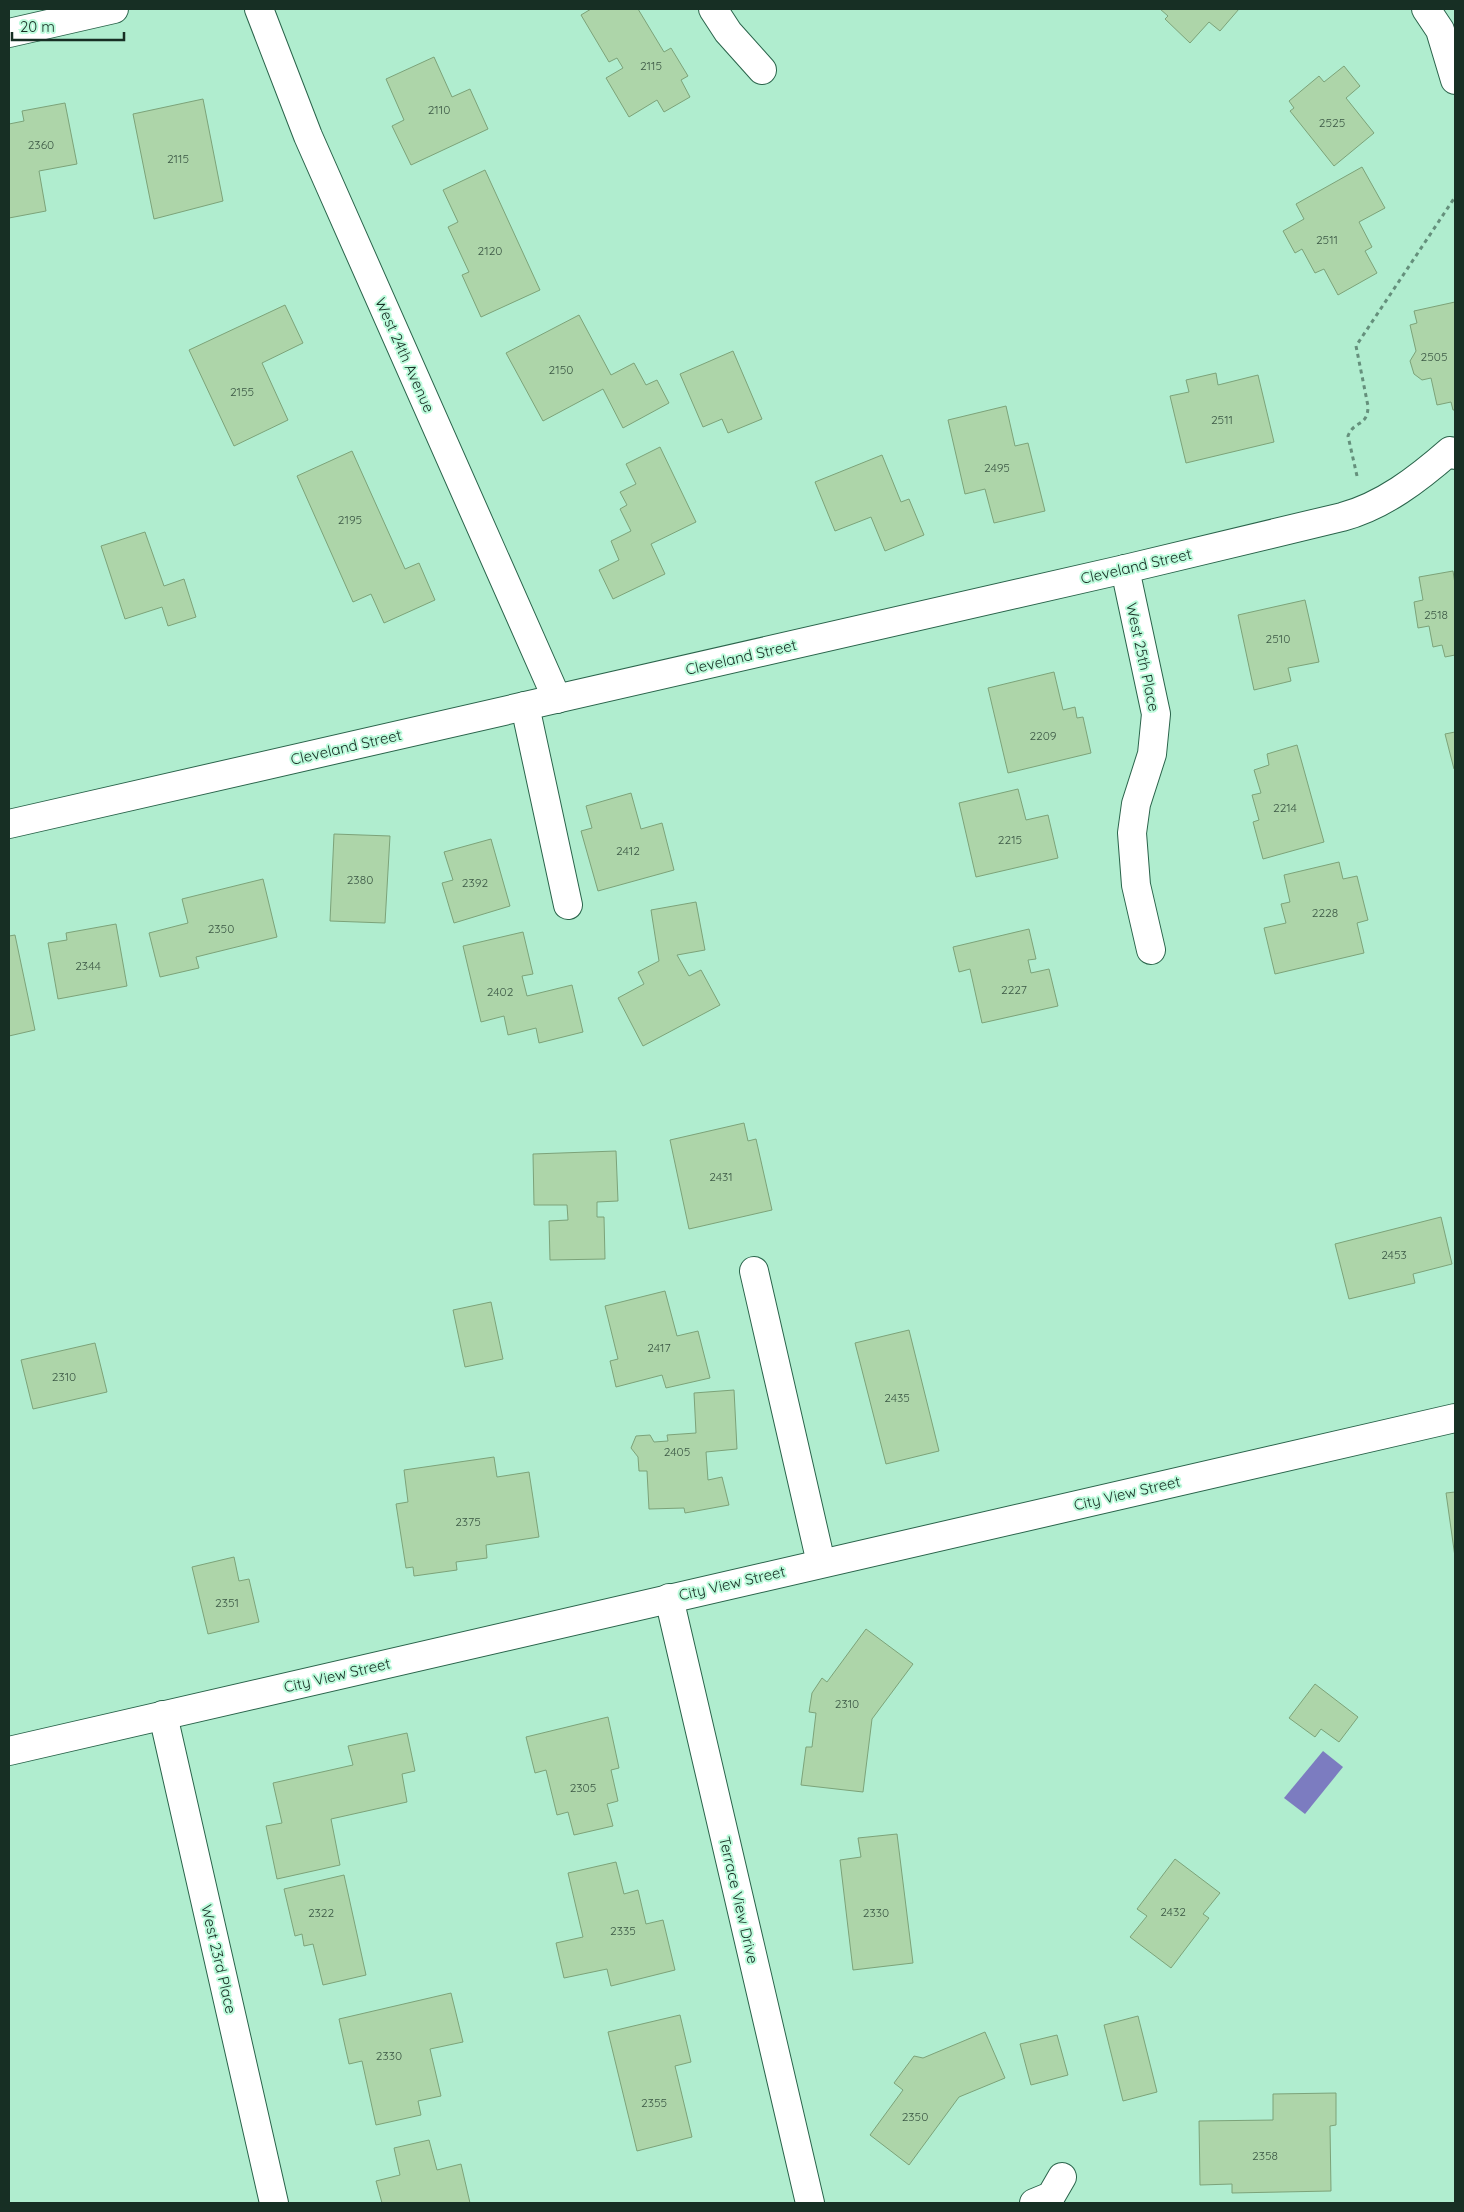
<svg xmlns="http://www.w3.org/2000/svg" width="1464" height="2212" viewBox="0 0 1464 2212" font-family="Quicksand,sans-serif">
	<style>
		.water { fill: #7c7cc0 }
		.building { fill: #add5a9; stroke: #7ca379 }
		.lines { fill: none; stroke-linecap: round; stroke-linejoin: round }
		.minor-casing { stroke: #2a644b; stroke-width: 30 }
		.path { stroke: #65907c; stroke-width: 3; stroke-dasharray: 4 4; stroke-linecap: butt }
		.minor { stroke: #fff; stroke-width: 28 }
		.labels { text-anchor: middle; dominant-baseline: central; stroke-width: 4; stroke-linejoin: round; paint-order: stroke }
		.number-label { font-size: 12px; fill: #3c5845 }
		.street-label { font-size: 15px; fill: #172f24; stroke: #bdfbdc }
	</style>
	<rect width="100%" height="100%" fill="#b0edcf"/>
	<path class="water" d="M1323 1751 1343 1767 1305 1814 1284 1798Z"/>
	<g class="building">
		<path d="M591 9H638L664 52 671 48 688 76 681 80 690 97 664 112 657 100 629 117 606 78 623 68 617 58 609 62 581 15Z"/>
		<path d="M1160 9H1239L1220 31 1209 22 1190 43 1165 19 1168 16Z"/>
		<path d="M434 57 452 97 470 89 488 129 411 165 392 126 404 120 386 79Z"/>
		<path d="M1344 66 1360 86 1346 98 1374 133 1334 166 1290 111 1294 108 1289 101 1319 76 1324 82Z"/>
		<path d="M203 99 223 201 154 219 133 114Z"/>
		<path d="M65 103 77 164 39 171 46 211 9 218V124L24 121 22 111Z"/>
		<path d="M1362 167 1385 208 1359 222 1372 247 1365 251 1377 273 1338 295 1324 269 1315 273 1302 249 1295 253 1283 231 1304 219 1296 204Z"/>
		<path d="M485 170 540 290 481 317 462 275 469 272 448 227 458 222 443 190Z"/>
		<path d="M1455 302V410H1453L1451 402 1437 405 1431 378 1422 380 1414 374 1410 361 1416 351 1410 325 1417 323 1414 311Z"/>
		<path d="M285 305 303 343 262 363 288 420 234 446 189 350Z"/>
		<path d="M579 315 611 375 634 363 646 385 657 380 669 403 623 428 603 389 543 421 506 353Z"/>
		<path d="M733 351 762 419 728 433 722 419 703 427 680 374Z"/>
		<path d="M1216 373 1218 385 1258 375 1274 442 1186 463 1170 396 1189 392 1186 380Z"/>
		<path d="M1006 406 1015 446 1028 443 1045 511 994 523 985 489 965 494 948 420Z"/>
		<path d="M660 447 696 522 651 544 665 574 613 599 599 570 619 560 611 541 631 531 620 509 627 505 620 492 636 484 626 464Z"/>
		<path d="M352 451 405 569 419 563 435 600 384 623 371 594 353 602 297 476Z"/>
		<path d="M882 455 901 502 909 499 924 535 885 551 871 517 835 531 815 482Z"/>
		<path d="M145 532 164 586 184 579 196 617 168 626 162 607 125 619 101 546Z"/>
		<path d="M1453 571 1455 584V655L1445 657 1442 645 1433 647 1429 626 1418 628 1414 602 1423 600 1419 577Z"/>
		<path d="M1305 600 1319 662 1288 668 1291 681 1254 690 1238 615Z"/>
		<path d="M1054 672 1063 710 1075 707 1077 718 1083 717 1091 753 1008 773 988 688Z"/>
		<path d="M1455 732V768L1454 769 1445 734Z"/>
		<path d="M1297 745 1324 842 1263 859 1253 822 1259 820 1252 795 1261 793 1254 770 1269 765 1267 754Z"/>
		<path d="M1018 789 1026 820 1048 815 1058 858 976 877 959 803Z"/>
		<path d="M631 793 641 829 662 823 674 870 598 891 581 831 592 828 586 806Z"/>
		<path d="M334 834 390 836 385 923 330 921Z"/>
		<path d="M491 839 510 906 454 923 442 883 453 880 444 852Z"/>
		<path d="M1339 862 1343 879 1357 876 1368 920 1357 923 1364 953 1275 974 1264 928 1286 923 1281 904 1290 902 1284 875Z"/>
		<path d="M263 879 277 937 196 957 199 968 160 977 149 933 188 923 182 899Z"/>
		<path d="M696 902 705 950 677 955 689 976 701 970 720 1005 643 1046 618 998 644 984 638 972 659 961 651 910Z"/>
		<path d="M116 924 127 986 58 999 48 943 67 940 66 933Z"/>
		<path d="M1029 929 1036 959 1028 960 1031 973 1049 969 1058 1006 982 1023 970 969 959 972 953 947Z"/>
		<path d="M523 932 533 974 522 976 527 996 572 985 583 1032 539 1043 536 1028 508 1035 504 1016 481 1022 463 946Z"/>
		<path d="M15 935 35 1030 9 1036V936Z"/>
		<path d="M744 1123 748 1141 756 1139 772 1210 689 1229 670 1140Z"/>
		<path d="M616 1151 618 1201 597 1202V1217H604L605 1259 550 1260 549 1221 568 1220 567 1205H534L533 1154Z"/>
		<path d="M1441 1217 1452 1264 1413 1274 1415 1283 1349 1299 1335 1244Z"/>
		<path d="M665 1291 677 1336 698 1331 710 1378 666 1388 662 1375 616 1387 610 1361 618 1359 605 1306Z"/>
		<path d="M491 1302 503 1359 465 1367 453 1310Z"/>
		<path d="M909 1330 939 1451 886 1464 855 1343Z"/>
		<path d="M95 1343 107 1392 33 1409 21 1360Z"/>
		<path d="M734 1390 737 1449 706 1452 708 1480 722 1477 729 1505 685 1513 684 1508 649 1509 647 1471H639L638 1457 631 1448 636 1436 650 1435 654 1442 668 1441 667 1435 696 1433 694 1393Z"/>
		<path d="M494 1457 497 1477 529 1472 539 1537 486 1545 487 1558 456 1562 457 1570 414 1576 413 1567 406 1568 396 1504 408 1502 404 1470Z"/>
		<path d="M1455 1492V1557L1446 1493Z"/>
		<path d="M234 1557 239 1581 249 1579 259 1622 208 1634 192 1567Z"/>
		<path d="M866 1629 913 1664 872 1719 863 1792 801 1785 806 1747H812L816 1713 809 1712 812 1693 822 1678 827 1682Z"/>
		<path d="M1315 1684 1358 1717 1339 1742 1321 1729 1315 1737 1289 1718Z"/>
		<path d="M608 1717 619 1768 611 1770 618 1801 607 1804 613 1826 574 1835 568 1812 557 1815 546 1770 535 1773 526 1737Z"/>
		<path d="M407 1733 415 1771 402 1774 407 1802 331 1819 340 1865 277 1879 266 1826 282 1823 273 1783 353 1765 348 1746Z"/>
		<path d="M897 1834 913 1963 853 1970 840 1860 861 1857 858 1838Z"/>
		<path d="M1175 1859 1220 1893 1203 1914 1209 1918 1171 1968 1130 1937 1147 1916 1137 1909Z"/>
		<path d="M616 1862 624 1894 638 1890 646 1924 663 1920 675 1970 611 1986 607 1969 564 1978 556 1943 583 1937 568 1873Z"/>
		<path d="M344 1875 366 1975 323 1985 313 1944 304 1946 302 1934 295 1936 284 1889Z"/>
		<path d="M451 1993 463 2042 430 2049 441 2096 418 2101 421 2115 376 2125 362 2061 349 2064 339 2019Z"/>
		<path d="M680 2015 691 2062 675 2066 692 2137 637 2151 608 2032Z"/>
		<path d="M1138 2016 1157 2092 1123 2101 1104 2025Z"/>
		<path d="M985 2032 1005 2078 959 2097 909 2165 870 2135 903 2090 894 2083 914 2056 923 2058Z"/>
		<path d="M1057 2035 1068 2075 1031 2085 1020 2044Z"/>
		<path d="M1336 2093V2125L1330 2126 1331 2191 1232 2193V2184L1200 2185 1199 2121 1273 2120V2094Z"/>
		<path d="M429 2140 437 2170 461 2164 470 2203H382L376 2181 400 2175 394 2148Z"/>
	</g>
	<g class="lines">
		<g class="minor-casing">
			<g id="minor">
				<path d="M259 9 308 136 557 699"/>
				<path d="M713 9 728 32 762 70"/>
				<path d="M1426 9 1440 30 1455 80"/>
				<path d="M9 33 114 9"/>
				<path d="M1125 569 1156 714 1152 754 1136 804 1132 833 1136 885 1151 950"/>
				<path d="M525 706 568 905"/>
				<path d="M9 824 1125 569 1342 517C1383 506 1418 479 1450 451L1455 455"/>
				<path d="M754 1271 821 1563"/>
				<path d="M669 1598 810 2203"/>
				<path d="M163 1715 274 2203"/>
				<path d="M9 1751 1455 1418"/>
				<path d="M1034 2203 1051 2196 1062 2177"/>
			</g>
		</g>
		<path class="path" d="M1357 476 1348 436C1354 420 1368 427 1368 406L1356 346 1455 197"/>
		<use href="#minor" class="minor"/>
	</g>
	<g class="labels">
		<g class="number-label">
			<text x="651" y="65">2115</text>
			<text x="439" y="109">2110</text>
			<text x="1332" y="122">2525</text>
			<text x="41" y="144">2360</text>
			<text x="178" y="158">2115</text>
			<text x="1327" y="239">2511</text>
			<text x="490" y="250">2120</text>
			<text x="1434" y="356">2505</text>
			<text x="561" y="369">2150</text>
			<text x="242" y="391">2155</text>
			<text x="1222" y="419">2511</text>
			<text x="997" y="467">2495</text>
			<text x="350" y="519">2195</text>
			<text x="1436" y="614">2518</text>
			<text x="1278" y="638">2510</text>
			<text x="1043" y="735">2209</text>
			<text x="1285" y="807">2214</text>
			<text x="1010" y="839">2215</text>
			<text x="628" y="850">2412</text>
			<text x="360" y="879">2380</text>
			<text x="475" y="882">2392</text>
			<text x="1325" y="912">2228</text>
			<text x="221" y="928">2350</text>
			<text x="88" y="965">2344</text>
			<text x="1014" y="989">2227</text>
			<text x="500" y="991">2402</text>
			<text x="721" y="1176">2431</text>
			<text x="1394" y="1254">2453</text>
			<text x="659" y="1347">2417</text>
			<text x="64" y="1376">2310</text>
			<text x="897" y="1397">2435</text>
			<text x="677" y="1451">2405</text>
			<text x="468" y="1521">2375</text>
			<text x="227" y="1602">2351</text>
			<text x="847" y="1703">2310</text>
			<text x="583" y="1787">2305</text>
			<text x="1173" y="1911">2432</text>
			<text x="321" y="1912">2322</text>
			<text x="876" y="1912">2330</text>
			<text x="623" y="1930">2335</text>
			<text x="389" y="2055">2330</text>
			<text x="654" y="2102">2355</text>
			<text x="915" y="2116">2350</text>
			<text x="1265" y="2155">2358</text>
		</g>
		<g class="street-label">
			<text transform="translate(405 355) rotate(66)">West 24th Avenue</text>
			<text transform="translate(1136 566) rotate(-13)">Cleveland Street</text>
			<text transform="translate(741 657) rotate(-13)">Cleveland Street</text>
			<text transform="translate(1143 657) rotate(78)">West 25th Place</text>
			<text transform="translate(346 747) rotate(-13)">Cleveland Street</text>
			<text transform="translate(1127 1493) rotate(-13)">City View Street</text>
			<text transform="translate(732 1583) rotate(-13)">City View Street</text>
			<text transform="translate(337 1675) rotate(-13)">City View Street</text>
			<text transform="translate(739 1900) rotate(77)">Terrace View Drive</text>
			<text transform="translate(219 1959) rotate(77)">West 23rd Place</text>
		</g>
	</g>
	<rect width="1464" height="2212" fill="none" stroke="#172f24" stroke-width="20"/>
	<path d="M12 32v8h112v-8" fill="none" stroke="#172f24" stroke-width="2.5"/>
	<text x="20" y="32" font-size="15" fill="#172f24" stroke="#bdfbdc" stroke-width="4" paint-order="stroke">20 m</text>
</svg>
